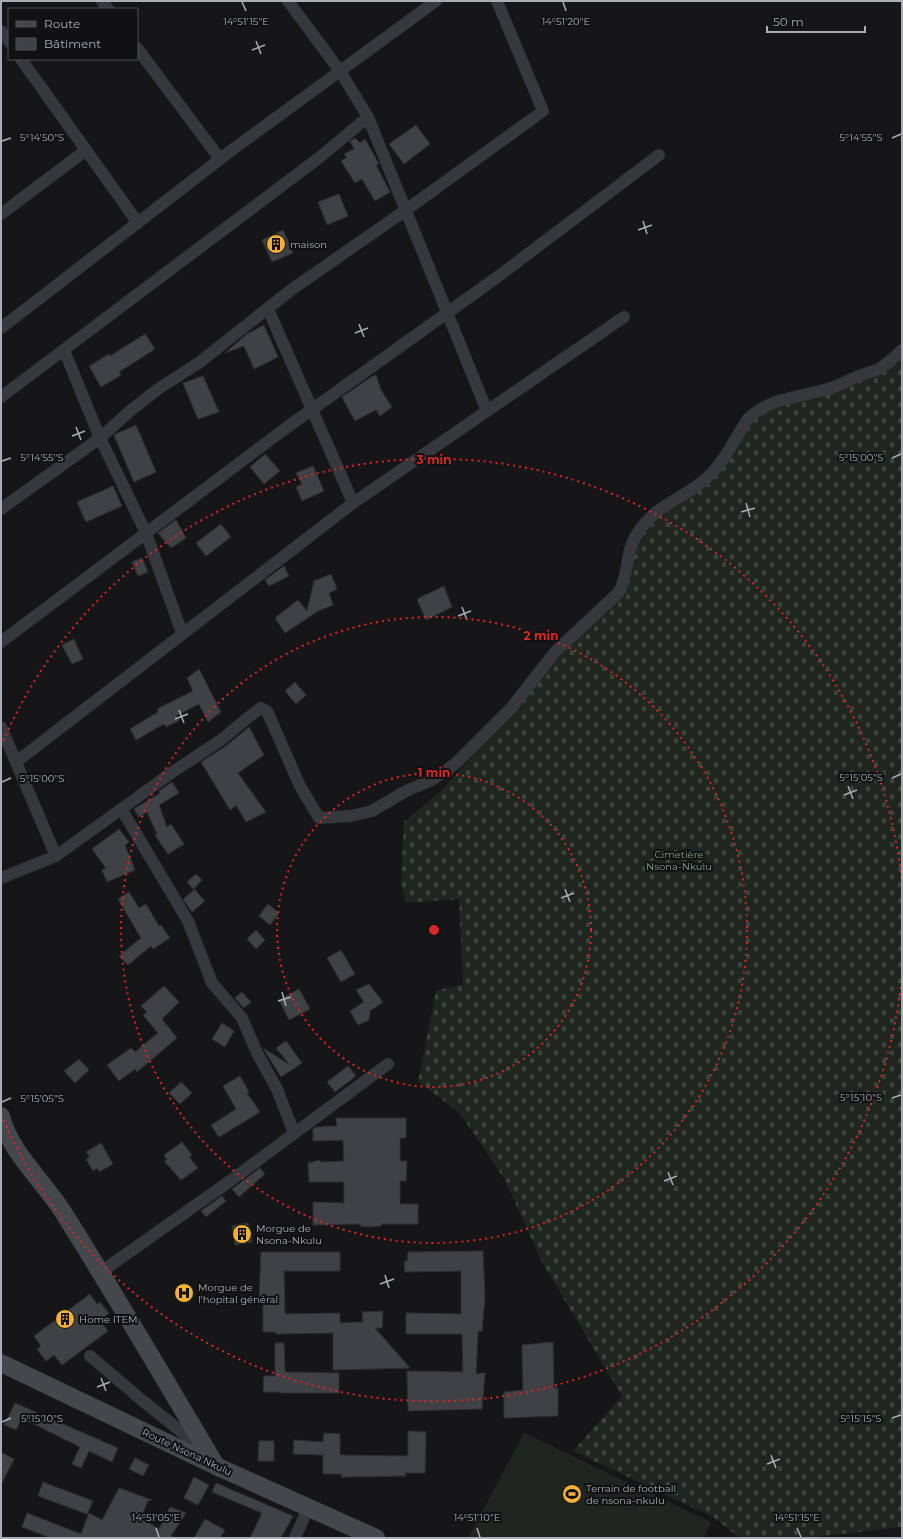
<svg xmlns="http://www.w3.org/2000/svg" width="903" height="1539" viewBox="0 0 903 1539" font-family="Montserrat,sans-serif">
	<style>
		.cemetery { fill: url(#cemetery-stones) }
		.garden { fill: #1e261f }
		.building { fill: #404145; stroke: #303034 }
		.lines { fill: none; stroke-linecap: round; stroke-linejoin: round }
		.street { stroke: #37383d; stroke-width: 12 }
		.secondary { stroke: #45474d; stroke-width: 18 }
		.ticks { fill: none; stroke: #a8adb8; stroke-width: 1.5 }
		.ring { fill: none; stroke: #d62828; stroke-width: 2; stroke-dasharray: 2 4 }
		.labels { text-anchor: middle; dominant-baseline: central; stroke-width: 4; stroke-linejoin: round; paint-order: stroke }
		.poi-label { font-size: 10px; fill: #a8adb8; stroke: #111113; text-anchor: start }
		.park-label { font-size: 10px; fill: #7fa381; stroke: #111113 }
		.street-label { font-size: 10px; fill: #a8adb8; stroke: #111113 }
		.ticks-label { font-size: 10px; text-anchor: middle; fill: #a8adb8; stroke: #111113; stroke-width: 4; stroke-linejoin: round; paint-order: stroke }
		.centre { fill: #d62828; stroke: #111113; stroke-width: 2 }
		.ring-label { font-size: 12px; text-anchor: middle; font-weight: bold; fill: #d62828; stroke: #111113; stroke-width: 4; stroke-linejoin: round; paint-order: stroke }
	</style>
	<defs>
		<pattern id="cemetery-stones" width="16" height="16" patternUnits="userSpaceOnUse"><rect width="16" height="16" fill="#1e261f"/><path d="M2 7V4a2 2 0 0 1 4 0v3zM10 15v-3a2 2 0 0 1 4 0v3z" fill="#3c433d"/></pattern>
	</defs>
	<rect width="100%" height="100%" fill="#161618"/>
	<path class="cemetery" d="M902 357V1527L807 1538H740L713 1517 573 1451 622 1396 542 1262 505 1180 459 1112 418 1082 436 991 463 984 459 899 406 903 401 882 404 822 443 789 570 645 624 594 636 547 646 525 692 494 756 416Z"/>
	<path class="garden" d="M524 1433 711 1522 704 1538H468Z"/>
	<g class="building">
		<path d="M416 125 430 144 404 164 389 144Z"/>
		<path d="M355 138 360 143 365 139 379 164 376 165 390 192 375 201 362 179 355 183 341 161 347 157 344 154 354 149 350 141Z"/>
		<path d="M339 194 348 216 327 225 318 202Z"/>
		<path d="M283 230 293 253 272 262 262 240Z"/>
		<path d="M264 325 278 357 254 369 244 346 225 353 247 334Z"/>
		<path d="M145 334 155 349 119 372 121 375 101 387 89 366 109 354 110 356Z"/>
		<path d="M376 375 381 390 392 407 380 416 376 410 355 421 342 397 371 377Z"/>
		<path d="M203 376 219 412 198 419 183 383Z"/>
		<path d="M136 425 156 472 134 482 114 435Z"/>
		<path d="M265 454 280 471 264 484 250 467Z"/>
		<path d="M313 466 324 491 302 501 296 487 302 484 296 473Z"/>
		<path d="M113 486 122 506 86 522 77 502Z"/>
		<path d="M176 520 186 538 171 548 158 533Z"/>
		<path d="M221 524 231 537 206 556 196 543Z"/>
		<path d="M142 558 148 572 138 576 132 562Z"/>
		<path d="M284 566 289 576 269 586 265 580Z"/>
		<path d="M331 574 337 589 329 593 333 605 318 611 285 633 275 618 298 600 307 611 314 581Z"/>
		<path d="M444 586 452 607 426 620 417 599Z"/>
		<path d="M74 639 83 659 72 664 62 645Z"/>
		<path d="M199 669 221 712 208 722 199 704 176 716 179 721 166 727 164 724 136 740 130 729 158 712 157 709 193 691 187 678Z"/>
		<path d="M295 682 306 695 296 704 285 691Z"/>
		<path d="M249 727 264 755 238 773 266 812 246 822 236 805 230 810 201 762 226 746Z"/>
		<path d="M172 782 179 793 159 805 167 827 171 824 184 844 168 854 155 835 157 834 147 812 139 817 134 809 160 793 159 791Z"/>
		<path d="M119 829 129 842 125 845 135 870 107 882 102 870 106 868 92 849Z"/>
		<path d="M196 874 202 880 194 889 205 901 192 912 183 899 194 890 187 882Z"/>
		<path d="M129 892 139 908 146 904 159 926 161 925 170 938 153 949 151 946 128 965 119 956 141 938 118 899Z"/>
		<path d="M268 904 279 913 270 925 259 916Z"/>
		<path d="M256 930 265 940 256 949 247 939Z"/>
		<path d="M341 950 355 974 341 982 327 958Z"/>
		<path d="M369 984 383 1002 370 1011 369 1020 358 1025 350 1011 364 1002 356 990Z"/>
		<path d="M164 986 179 1002 162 1019 177 1038 137 1072 135 1069 119 1081 107 1065 131 1048 135 1052 158 1033 143 1015 147 1012 141 1006Z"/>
		<path d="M299 989 310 1009 289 1020 279 1000Z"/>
		<path d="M242 992 251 1002 244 1008 235 998Z"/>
		<path d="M222 1023 234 1031 225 1047 212 1039Z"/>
		<path d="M286 1041 302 1063 281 1077 263 1048 290 1065 276 1048Z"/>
		<path d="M79 1059 89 1070 75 1083 64 1071Z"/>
		<path d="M348 1066 356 1076 335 1092 327 1082Z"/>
		<path d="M240 1076 249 1092 247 1093 260 1112 219 1137 211 1125 236 1109 223 1086Z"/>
		<path d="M181 1082 192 1093 180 1104 169 1093Z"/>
		<path d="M336 1118H406V1138H400V1161H407L406 1181H400V1204H418V1224H381V1226L368 1227 360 1226V1224L313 1225V1202L344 1203V1182H309L308 1163 320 1160V1162L344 1161 343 1140 313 1141V1129L316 1127 337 1126Z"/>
		<path d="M182 1142 192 1155 189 1157 198 1168 181 1180 164 1161 167 1160 164 1155Z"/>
		<path d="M101 1143 113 1164 99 1172 97 1168 93 1171 86 1159 90 1157 86 1152Z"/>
		<path d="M260 1168 265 1174 239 1197 232 1189Z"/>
		<path d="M222 1196 226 1201 206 1217 201 1211Z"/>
		<path d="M248 1223 252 1242 235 1245 232 1226Z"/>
		<path d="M483 1251 485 1298 482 1331H478L476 1374 485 1373 482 1409 408 1411 407 1371 463 1372 462 1334H406V1313L461 1314V1271L405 1272 404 1261H407L408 1252Z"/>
		<path d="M261 1252H340V1271H284L285 1314 340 1313V1323L363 1322 362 1312 383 1311 382 1328H375L410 1368 333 1370V1333L276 1334V1332H263V1300H259Z"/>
		<path d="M90 1294 97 1304 100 1302 109 1313 100 1320 108 1331 62 1365 54 1355 46 1361 37 1349 41 1346 34 1336Z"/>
		<path d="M553 1342 554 1388H558V1416L504 1418V1392L523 1390 522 1345Z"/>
		<path d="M275 1343H284L285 1372 339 1373V1393H280V1392H263L264 1376H275Z"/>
		<path d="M15 1403 118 1448 112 1462 89 1451 81 1468 72 1464 80 1447 22 1418 16 1430 4 1425Z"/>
		<path d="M408 1431 426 1432 425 1473H405L406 1476 341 1477 342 1474H323V1455L293 1454 294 1440 323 1442 324 1433 340 1434V1455L408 1456Z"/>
		<path d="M259 1441H274V1461H258Z"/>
		<path d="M1 1452 14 1459 1 1485Z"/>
		<path d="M135 1458 149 1465 143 1476 129 1469Z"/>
		<path d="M194 1477 209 1485 198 1505 184 1498Z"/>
		<path d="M43 1482 93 1501 87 1514 38 1496Z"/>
		<path d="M216 1483 293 1516 281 1538H250L262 1513 212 1492Z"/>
		<path d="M119 1488 152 1500 148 1501 141 1518 159 1529 170 1507 186 1513 171 1536 175 1538H51L22 1527 27 1513 81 1534 89 1513 102 1520Z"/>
		<path d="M205 1519 225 1530 220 1538H194Z"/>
	</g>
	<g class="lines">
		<g class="street">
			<path d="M102 1 108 9"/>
			<path d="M288 1 340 71 368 117 487 411"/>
			<path d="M1 31 9 42"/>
			<path d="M137 48 220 159"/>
			<path d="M21 59 138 223"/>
			<path d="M1 214 85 151"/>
			<path d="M268 309 353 503"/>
			<path d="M1 328 232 150 436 1"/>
			<path d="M64 350 100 438 146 533 182 633"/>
			<path d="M1 397 320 157 368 117"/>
			<path d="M1 509 100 438 130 411 158 389 200 362 291 290 406 210 543 111 497 1"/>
			<path d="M1 642 286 428 496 278 659 155"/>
			<path d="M1 727 56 856"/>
			<path d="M16 762 353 503 624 317"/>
			<path d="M122 810 188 921 212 983 242 1018 257 1053 277 1089 294 1133"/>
			<path d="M1 878 56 856 174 771 221 740 250 716 261 708 267 711 300 786 319 818 351 816 372 811 406 791 432 780 455 764 512 707 555 652 619 592C629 575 625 551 637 534 657 502 686 499 710 475 726 460 735 437 748 419 769 398 796 398 824 390 834 388 843 383 852 379 860 374 870 373 878 369 886 366 895 356 902 350"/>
			<path d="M101 1272 230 1181 388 1064"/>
			<path d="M90 1356 143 1401 193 1441 203 1445"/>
			<path d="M295 1538 308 1508"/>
		</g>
		<g class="secondary">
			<path d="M1 1116C9 1151 44 1182 63 1212 116 1296 166 1381 216 1466"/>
			<path d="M1 1363 216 1466 376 1538"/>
		</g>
	</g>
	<path class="ticks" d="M242 2 246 11M563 2 566 11M256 41 261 54M252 50 265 45M892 138 901 134M2 141 11 138M643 221 647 234M638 230 652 225M359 324 364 337M355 333 368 328M76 427 81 440M72 436 85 431M892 458 901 454M2 461 11 458M746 503 750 517M741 512 755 508M462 607 467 620M458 616 471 611M179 710 184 723M175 719 188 714M892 778 901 774M2 782 11 778M848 786 853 799M844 795 857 790M565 889 570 902M561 898 574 893M282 992 286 1006M278 1001 291 997M892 1098 901 1095M2 1102 11 1098M668 1172 673 1185M664 1181 677 1176M385 1275 389 1288M380 1284 394 1279M101 1378 106 1391M97 1387 110 1382M892 1418 901 1415M2 1422 11 1418M771 1455 776 1468M767 1464 780 1459M156 1528 159 1537M477 1528 480 1537M797 1528 801 1537"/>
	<g class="ring">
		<circle cx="434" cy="930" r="157"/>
		<circle cx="434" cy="930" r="313"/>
		<path d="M902 975A470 470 0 0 1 1 1114M1 746A470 470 0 0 1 902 885"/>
	</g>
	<defs>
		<g id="building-disc" transform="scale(1)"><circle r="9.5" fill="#f2b134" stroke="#111113"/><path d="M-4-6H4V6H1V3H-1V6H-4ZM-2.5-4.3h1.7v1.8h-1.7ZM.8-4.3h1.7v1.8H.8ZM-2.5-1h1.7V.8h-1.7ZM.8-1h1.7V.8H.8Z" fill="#111"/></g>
		<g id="hospital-disc" transform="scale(1)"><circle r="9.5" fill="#f2b134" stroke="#111113"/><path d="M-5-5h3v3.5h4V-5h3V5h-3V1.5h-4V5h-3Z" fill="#111"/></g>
		<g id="stadium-disc" transform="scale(1)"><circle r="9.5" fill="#f2b134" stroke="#111113"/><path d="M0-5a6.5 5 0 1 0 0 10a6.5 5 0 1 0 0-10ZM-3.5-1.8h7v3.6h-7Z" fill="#111"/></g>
	</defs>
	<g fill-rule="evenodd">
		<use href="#building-disc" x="276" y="244"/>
		<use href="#building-disc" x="242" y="1234"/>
		<use href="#hospital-disc" x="184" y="1293"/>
		<use href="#building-disc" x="65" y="1319"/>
		<use href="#stadium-disc" x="572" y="1494"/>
	</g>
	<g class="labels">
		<g class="poi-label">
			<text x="290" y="244">maison</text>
			<text x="256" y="1228">Morgue de<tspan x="256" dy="12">Nsona-Nkulu</tspan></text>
			<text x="198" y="1287">Morgue de<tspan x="198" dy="12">l'hopital général</tspan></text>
			<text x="79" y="1319">Home ITEM</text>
			<text x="586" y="1488">Terrain de football<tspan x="586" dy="12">de nsona-nkulu</tspan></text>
		</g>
		<g class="park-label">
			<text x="679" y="854">Cimetière<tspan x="679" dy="12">Nsona-Nkulu</tspan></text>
		</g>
		<g class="street-label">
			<text transform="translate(187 1452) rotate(25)">Route Nsona Nkulu</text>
		</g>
	</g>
	<g class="ticks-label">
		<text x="246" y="25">14°51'15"E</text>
		<text x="566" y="25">14°51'20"E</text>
		<text x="861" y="141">5°14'55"S</text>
		<text x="42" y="141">5°14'50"S</text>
		<text x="861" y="461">5°15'00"S</text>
		<text x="42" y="461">5°14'55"S</text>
		<text x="861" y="781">5°15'05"S</text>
		<text x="42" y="782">5°15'00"S</text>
		<text x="861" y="1101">5°15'10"S</text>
		<text x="42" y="1102">5°15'05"S</text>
		<text x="861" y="1422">5°15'15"S</text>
		<text x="42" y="1422">5°15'10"S</text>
		<text x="156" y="1521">14°51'05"E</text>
		<text x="477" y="1521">14°51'10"E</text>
		<text x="797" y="1521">14°51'15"E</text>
	</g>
	<circle cx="434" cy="930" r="6" class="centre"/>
	<g class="ring-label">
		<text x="434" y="464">3 min</text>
		<text x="541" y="640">2 min</text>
		<text x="434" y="777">1 min</text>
	</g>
	<rect width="903" height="1539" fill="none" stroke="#a8adb8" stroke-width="4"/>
	<rect x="8" y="8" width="130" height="52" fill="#111113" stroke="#4d4f55"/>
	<rect x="16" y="21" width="20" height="6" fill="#45474d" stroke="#4d4f55"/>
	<text x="44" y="28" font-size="12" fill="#a8adb8">Route</text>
	<rect x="16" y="38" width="20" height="12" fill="#404145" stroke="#4d4f55"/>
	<text x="44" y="48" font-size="12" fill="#a8adb8">Bâtiment</text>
	<path d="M767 26v6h98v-6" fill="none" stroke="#a8adb8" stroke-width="2"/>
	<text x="773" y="26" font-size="12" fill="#a8adb8" stroke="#111113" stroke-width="3" paint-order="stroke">50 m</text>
</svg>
